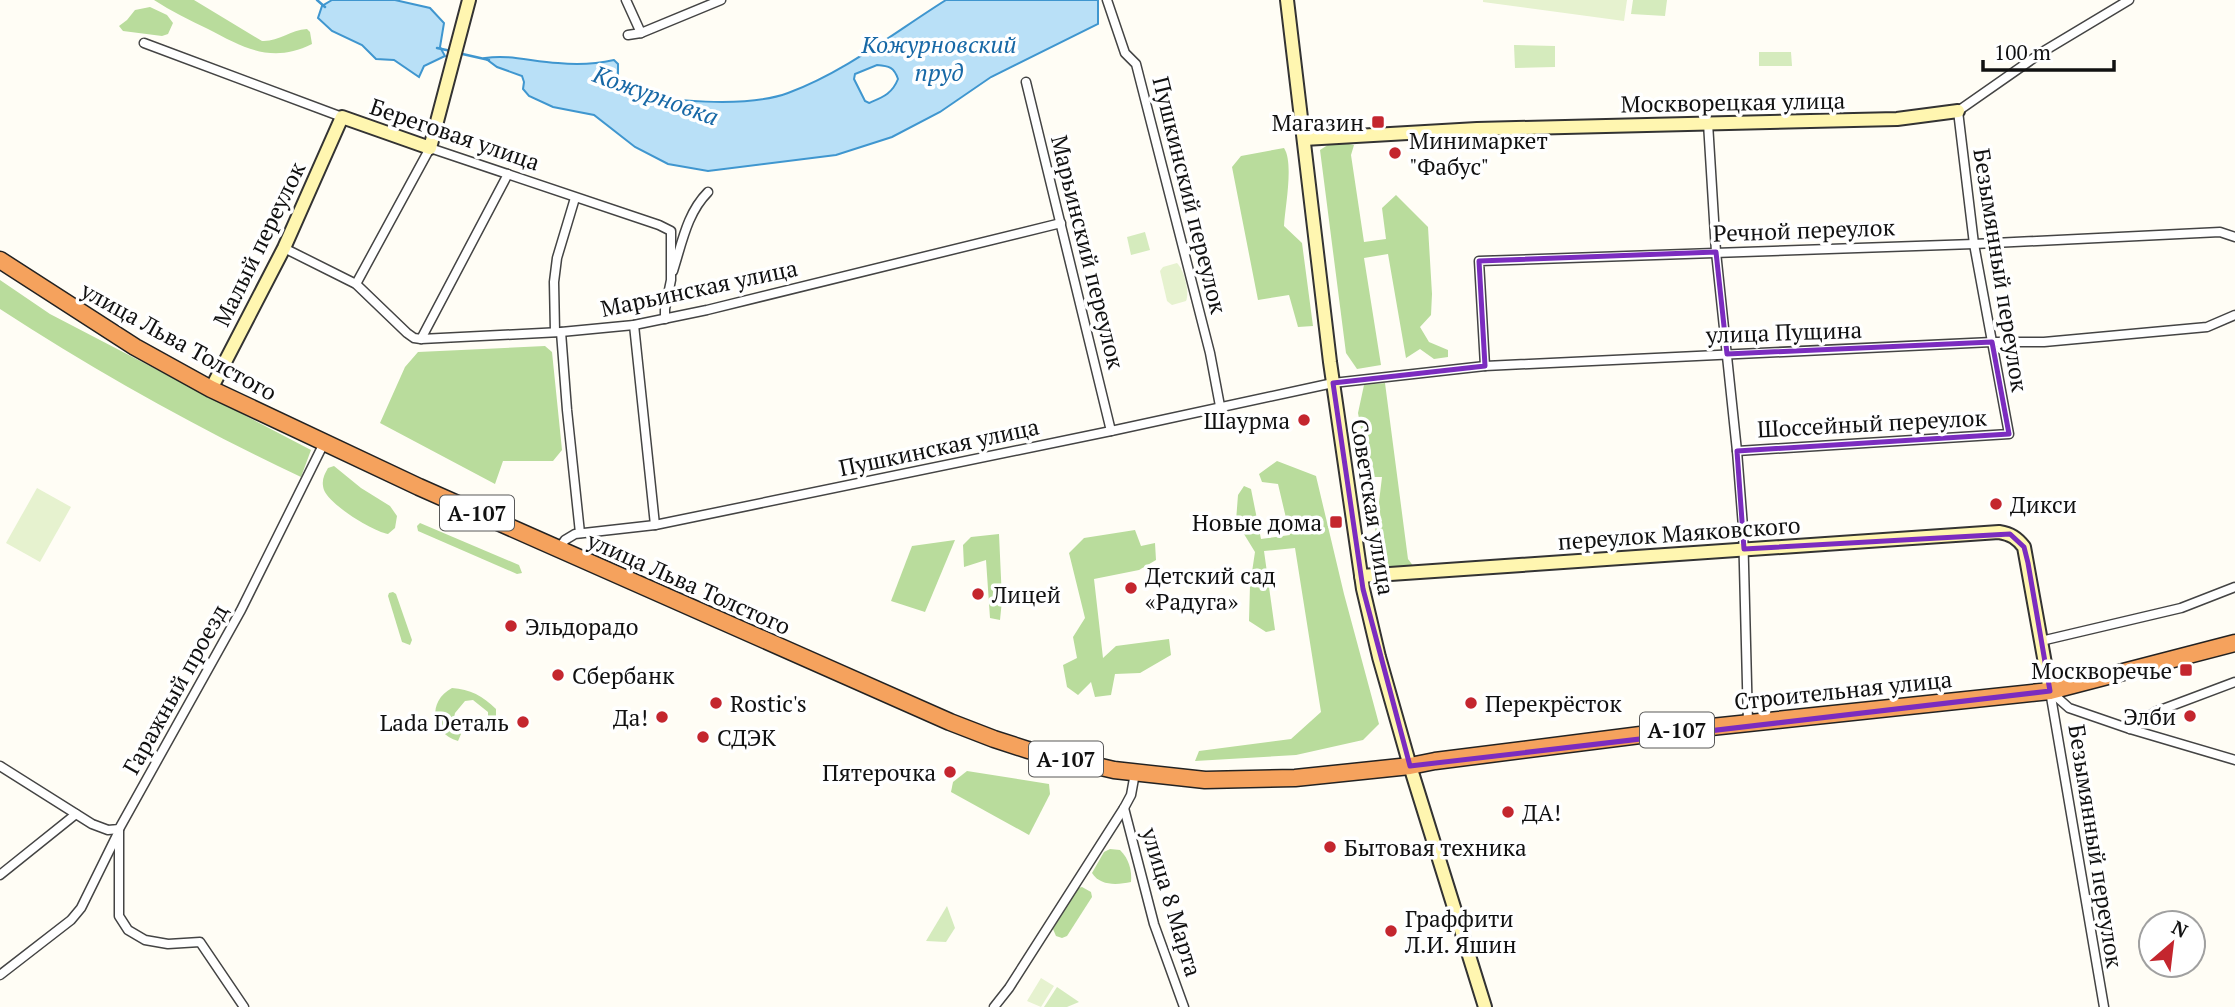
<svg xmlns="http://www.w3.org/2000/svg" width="2235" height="1007" viewBox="0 0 2235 1007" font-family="'PT Serif',serif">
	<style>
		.green { fill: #d5ebbd }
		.forest { fill: #b9dc9c }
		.pitch { fill: #e6f2cf }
		.water { fill: #b9e0f7; stroke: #3f96cf; stroke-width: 2; fill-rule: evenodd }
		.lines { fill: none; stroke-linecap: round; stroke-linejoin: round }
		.stream { stroke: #3f96cf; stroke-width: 2.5 }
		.street-casing { stroke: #444; stroke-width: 11 }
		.secondary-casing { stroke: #333; stroke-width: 16 }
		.highway-casing { stroke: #222; stroke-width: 19 }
		.street { stroke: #fff; stroke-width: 8 }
		.secondary { stroke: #fff6b0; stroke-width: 12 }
		.highway { stroke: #f5a25d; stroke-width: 16 }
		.marked { fill: none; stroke: #7b2cbf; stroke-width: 5; stroke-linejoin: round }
		.poi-dot { fill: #c4262e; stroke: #fff; stroke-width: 2.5 }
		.labels { text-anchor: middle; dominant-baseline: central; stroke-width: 7; stroke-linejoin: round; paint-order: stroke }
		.shield { fill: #fff; stroke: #585858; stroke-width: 2 }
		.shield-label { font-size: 21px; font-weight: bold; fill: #111 }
		.street-label { font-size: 23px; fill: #111; stroke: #fff }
		.poi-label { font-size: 23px; fill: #111; stroke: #fff; text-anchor: start }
		.water-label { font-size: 24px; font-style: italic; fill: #1768a6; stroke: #fff }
	</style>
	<rect width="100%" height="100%" fill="#fffdf5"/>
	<g class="green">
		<path d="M1633 0H1667L1665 16 1631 14Z"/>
		<path d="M1514 45 1555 46V67L1515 68Z"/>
		<path d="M1759 52H1791L1792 66H1759Z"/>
		<path d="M1145 232 1150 250 1131 255 1127 237Z"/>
		<path d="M947 906 955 928 946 942 926 941Z"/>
		<path d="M1057 987 1079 1002 1067 1007H1044Z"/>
	</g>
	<g class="forest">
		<path d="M154 0H194L262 41C278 42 290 30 307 29L310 32 312 44C272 64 244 48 208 29 189 20 171 11 154 0Z"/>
		<path d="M150 7 167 15 173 23 168 34 162 36 123 31 119 26 127 20 135 10Z"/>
		<path d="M1334 141 1354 145 1351 155 1364 242 1386 239 1382 208 1396 195 1428 227 1432 294 1431 315 1420 327 1429 342 1448 350V357L1434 359 1420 349 1406 358 1388 254 1364 258 1381 365 1357 369 1346 353 1320 150Z"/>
		<path d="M1284 148C1294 163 1285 207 1284 226L1302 243 1313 326 1298 327 1289 295 1258 300 1232 167 1241 156Z"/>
		<path d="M0 280 50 314 311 450 301 477C197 428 97 372 0 309Z"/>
		<path d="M545 346 552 352 562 450 553 461H503L495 484 380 423 405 367 418 352Z"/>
		<path d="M1385 383 1408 559 1414 567 1399 573 1385 565 1375 529 1381 522 1379 502 1382 477H1370L1358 413 1364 385Z"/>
		<path d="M1277 461 1316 476 1344 594 1379 724 1363 740 1296 755 1195 761 1199 751 1291 739 1321 712 1295 548 1264 551 1275 630 1266 632 1249 621 1250 585 1255 552 1236 521 1238 495 1244 486 1251 489 1261 539 1290 535 1278 484 1262 482 1259 474Z"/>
		<path d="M334 466 361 488 390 506 397 516 395 528 388 534C372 531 330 505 324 490 321 481 324 475 328 468Z"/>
		<path d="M420 523 519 565 522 573 517 574 418 531 417 526Z"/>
		<path d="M1135 530 1141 546 1155 543 1156 560 1139 570 1094 579 1103 658 1116 646 1169 639 1171 655 1140 673 1115 674 1111 695 1095 697 1091 682 1078 695 1067 687 1063 665 1077 658 1073 637 1085 618 1069 553 1084 538Z"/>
		<path d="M999 534 1002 600 1000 620 990 618 986 560 964 567 963 545 971 537Z"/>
		<path d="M955 540 925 612 891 601 912 546Z"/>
		<path d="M393 592 396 594 412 640 410 645 402 642 388 596 389 593Z"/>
		<path d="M452 688C470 689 483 696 496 709V717L489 726 484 727 481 724 488 716V712L473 700 465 701 455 713 453 722 461 734 458 741C431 733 427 701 452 688Z"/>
		<path d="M967 771 1049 784 1050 794 1029 835 951 792 953 782Z"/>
		<path d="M1110 849 1120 850C1129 859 1132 870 1131 882 1117 885 1100 886 1092 873L1104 852Z"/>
		<path d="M1082 887 1091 892 1092 897 1067 936 1062 938 1056 936 1053 929 1078 888Z"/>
	</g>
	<g class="pitch">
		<path d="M1483 0H1627L1624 21 1483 2Z"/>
		<path d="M1177 263C1184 270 1190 292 1186 301L1172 305 1167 301 1160 271 1163 267Z"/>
		<path d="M37 488 71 507 40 562 6 543Z"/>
		<path d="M1041 978 1054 986 1041 1007 1027 1001Z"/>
	</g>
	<g class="water">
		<path d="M332 0H395L430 8 444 23 440 47 445 56 424 66 419 77 394 60 376 59 362 45 332 31 318 18 322 6Z"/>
		<path d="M946 0H1098V24L991 77 940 112 892 137 836 155 708 171 668 164 635 147 594 115 553 107 529 96 523 89 524 82 522 76 497 67 485 58C510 54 533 62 558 63 577 65 596 64 614 60L618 64V76L623 90C664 102 748 108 788 93 845 72 895 32 946 0ZM877 65C889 66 894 67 898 79 892 94 883 97 869 103L865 101 854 79 855 74Z"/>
	</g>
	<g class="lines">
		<g class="stream">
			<path d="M317 0 325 7"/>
			<path d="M437 48 451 51"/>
			<path d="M458 53 489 60"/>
		</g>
		<g class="street-casing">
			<g id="street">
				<path d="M626 0 641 33"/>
				<path d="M1107 0 1125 53 1136 64 1210 353 1220 406"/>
				<path d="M628 35 641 33 721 0"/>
				<path d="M144 43 342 117"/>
				<path d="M1026 82 1111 431"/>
				<path d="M1708 123 1716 252 1737 451 1743 527 1748 723"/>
				<path d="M284 248 356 284 407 333 414 338 421 339 561 332 634 325 707 310 1061 223"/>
				<path d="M673 271C682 243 687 213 708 192"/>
				<path d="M356 284 430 148 659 225 671 231V280L665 309V319"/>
				<path d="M634 325 655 525"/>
				<path d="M555 332 554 282 557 258 575 198"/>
				<path d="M561 332 567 410 580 533"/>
				<path d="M421 339 508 174"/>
				<path d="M1485 366 1479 261 1974 244 2220 232 2235 237"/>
				<path d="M1737 451 2009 434 1974 244 1958 111 2044 51 2129 0"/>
				<path d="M558 550 565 540 575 534 655 525 1111 431 1333 383 1485 366 1992 342H2044L2207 327 2235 315"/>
				<path d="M2041 641 2181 608 2235 587"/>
				<path d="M2050 691 2104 1007"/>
				<path d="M2050 691 2069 708 2130 729 2235 760"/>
				<path d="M2130 729 2155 712 2235 682"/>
				<path d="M0 766 92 824 108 830 119 829 241 610 324 443"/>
				<path d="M1124 808 1154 924 1184 1007"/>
				<path d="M119 829V916L128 930 145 940 168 944 200 942 244 1007"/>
				<path d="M0 875 76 814"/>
				<path d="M0 975 71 920 81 908 118 833"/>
				<path d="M994 1007 1009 988 1124 808 1131 795 1135 773"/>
			</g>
		</g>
		<g class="secondary-casing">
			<g id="secondary">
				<path d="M1287 0 1330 362 1363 589 1379 657 1410 766 1485 1007"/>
				<path d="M1304 139 1477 129 1897 119 1958 111"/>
				<path d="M211 389 284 248 342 117 430 148 469 0"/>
				<path d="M1361 576 1999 532C2011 534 2017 538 2024 547L2050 691"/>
			</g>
		</g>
		<g class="highway-casing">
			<path id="highway" d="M0 260 135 347 211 389 419 487 950 722 994 739 1028 750 1114 770 1205 780 1295 778 1410 766 1435 761 1664 732 2050 691 2235 643"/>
		</g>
		<use href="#street" class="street"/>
		<use href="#secondary" class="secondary"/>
		<use href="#highway" class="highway"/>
	</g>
	<path class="marked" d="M1716 252 1727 354 1992 342 2009 434 1737 451 1744 549 2010 534 2024 547 2028 563 2050 691 1410 766 1363 589 1333 383 1485 366 1479 261Z"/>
	<g class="poi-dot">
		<rect x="1371" y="115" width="14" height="14" rx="3.5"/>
		<circle cx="1395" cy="153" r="7"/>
		<circle cx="1304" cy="420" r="7"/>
		<circle cx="1996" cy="504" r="7"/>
		<rect x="1329" y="515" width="14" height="14" rx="3.5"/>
		<circle cx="1131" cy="588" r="7"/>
		<circle cx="978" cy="594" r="7"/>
		<circle cx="511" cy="626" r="7"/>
		<rect x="2179" y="663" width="14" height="14" rx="3.5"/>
		<circle cx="558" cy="675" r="7"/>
		<circle cx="716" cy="703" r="7"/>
		<circle cx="1471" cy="703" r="7"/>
		<circle cx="2190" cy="716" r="7"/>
		<circle cx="662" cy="717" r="7"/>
		<circle cx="523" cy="722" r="7"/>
		<circle cx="703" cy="737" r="7"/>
		<circle cx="950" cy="772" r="7"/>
		<circle cx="1508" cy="812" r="7"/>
		<circle cx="1330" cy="847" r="7"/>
		<circle cx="1391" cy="931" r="7"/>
	</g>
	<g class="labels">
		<g class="shield">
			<rect x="440" y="495.5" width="74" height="35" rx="5"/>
			<rect x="1640" y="712.5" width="74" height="35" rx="5"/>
			<rect x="1029" y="741.5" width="74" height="35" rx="5"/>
		</g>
		<g class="shield-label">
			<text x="477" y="513">А-107</text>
			<text x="1677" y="730">А-107</text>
			<text x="1066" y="759">А-107</text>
		</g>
		<g class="street-label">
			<text transform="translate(1733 102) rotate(-1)">Москворецкая улица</text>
			<text transform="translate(455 134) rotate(19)">Береговая улица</text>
			<text transform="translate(1190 195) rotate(76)">Пушкинский переулок</text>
			<text transform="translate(1804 230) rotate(-2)">Речной переулок</text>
			<text transform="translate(259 244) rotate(-64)">Малый переулок</text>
			<text transform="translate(1088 252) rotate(76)">Марьинский переулок</text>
			<text transform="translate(2001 270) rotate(81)">Безымянный переулок</text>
			<text transform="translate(699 288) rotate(-12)">Марьинская улица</text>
			<text transform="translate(1784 332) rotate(-2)">улица Пущина</text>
			<text transform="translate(179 341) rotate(29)">улица Льва Толстого</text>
			<text transform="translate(1872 423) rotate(-3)">Шоссейный переулок</text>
			<text transform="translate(939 447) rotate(-12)">Пушкинская улица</text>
			<text transform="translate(1373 507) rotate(81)">Советская улица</text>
			<text transform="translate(1679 533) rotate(-4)">переулок Маяковского</text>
			<text transform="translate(689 583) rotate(24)">улица Льва Толстого</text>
			<text transform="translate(175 689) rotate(-61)">Гаражный проезд</text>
			<text transform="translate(1843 690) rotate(-6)">Строительная улица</text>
			<text transform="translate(2096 846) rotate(81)">Безымянный переулок</text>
			<text transform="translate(1172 902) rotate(73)">улица 8 Марта</text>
		</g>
		<g class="poi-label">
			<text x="1364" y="122" text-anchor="end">Магазин</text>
			<text x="1409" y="140">Минимаркет<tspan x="1409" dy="26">"Фабус"</tspan></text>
			<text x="1290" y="420" text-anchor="end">Шаурма</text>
			<text x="2010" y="504">Дикси</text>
			<text x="1322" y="522" text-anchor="end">Новые дома</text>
			<text x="1145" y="575">Детский сад<tspan x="1145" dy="26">«Радуга»</tspan></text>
			<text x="992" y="594">Лицей</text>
			<text x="525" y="626">Эльдорадо</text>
			<text x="2172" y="670" text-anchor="end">Москворечье</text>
			<text x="572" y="675">Сбербанк</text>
			<text x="730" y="703">Rostic's</text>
			<text x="1485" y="703">Перекрёсток</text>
			<text x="2176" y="716" text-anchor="end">Элби</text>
			<text x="648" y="717" text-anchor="end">Да!</text>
			<text x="509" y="722" text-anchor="end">Lada Dеталь</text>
			<text x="717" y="737">СДЭК</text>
			<text x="936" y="772" text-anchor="end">Пятерочка</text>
			<text x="1522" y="812">ДА!</text>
			<text x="1344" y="847">Бытовая техника</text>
			<text x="1405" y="918">Граффити<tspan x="1405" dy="26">Л.И. Яшин</tspan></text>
		</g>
		<g class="water-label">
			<text x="939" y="44">Кожурновский<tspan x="939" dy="28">пруд</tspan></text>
			<text transform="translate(656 95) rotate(20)">Кожурновка</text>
		</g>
	</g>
	<g transform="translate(2172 944) rotate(28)"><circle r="33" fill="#ffffff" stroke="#a0a0a0" stroke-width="2"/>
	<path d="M0-5L12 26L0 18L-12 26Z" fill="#c4262e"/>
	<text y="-10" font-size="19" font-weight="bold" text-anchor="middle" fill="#111111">N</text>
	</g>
	<path d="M1983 60v10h131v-10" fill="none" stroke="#111111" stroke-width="3.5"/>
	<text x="1994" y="60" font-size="21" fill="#111111" stroke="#ffffff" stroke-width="5" paint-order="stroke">100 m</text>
</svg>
